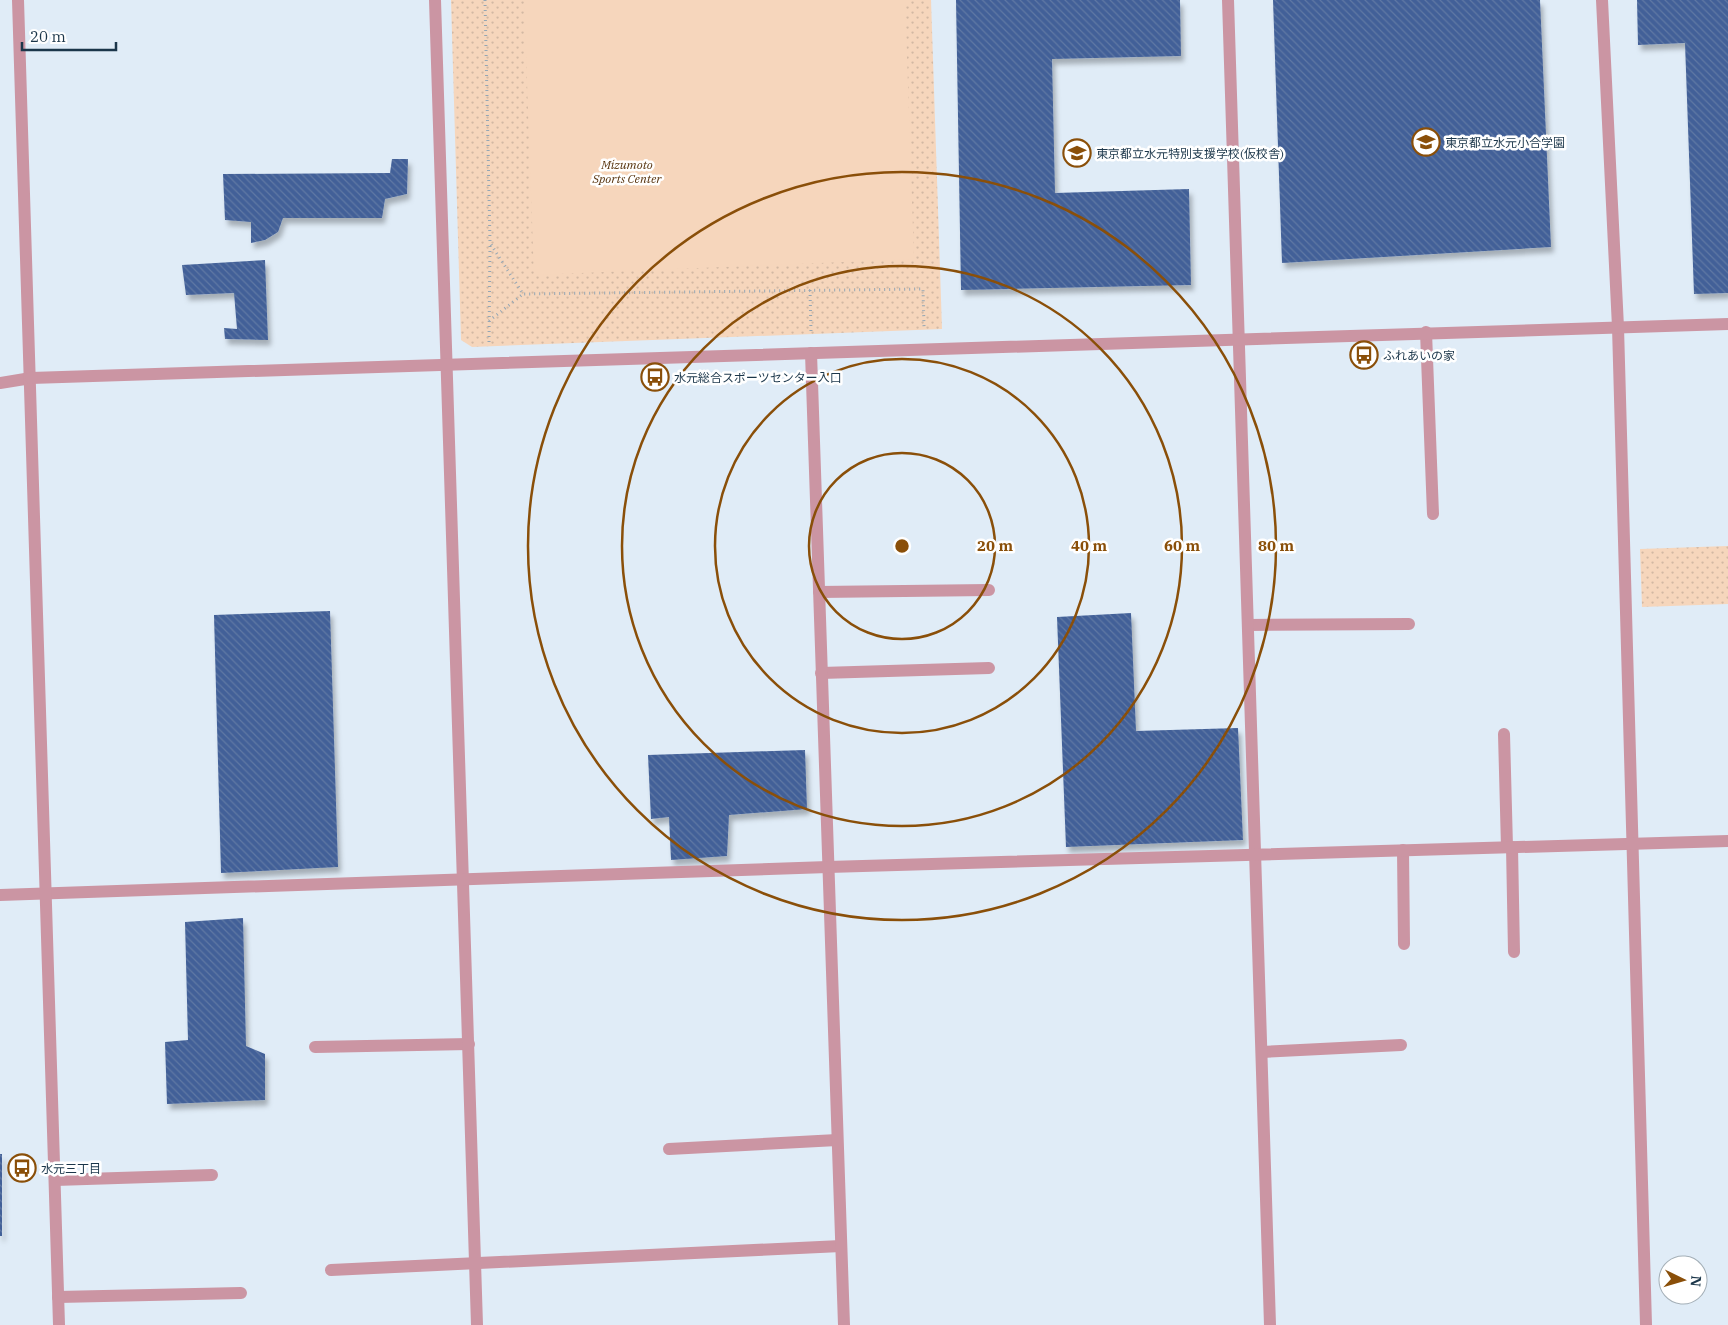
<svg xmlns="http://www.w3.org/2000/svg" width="1728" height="1325" viewBox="0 0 1728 1325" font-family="'IBM Plex Serif','Noto Sans JP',serif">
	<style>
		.park { fill: url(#park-dots) }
		.garden { fill: #f6d6bc }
		.building { fill: url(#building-back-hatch); filter: url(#shadow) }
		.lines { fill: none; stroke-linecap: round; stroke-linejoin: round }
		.path { stroke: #94a6b4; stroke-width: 3; stroke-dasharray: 1 4; stroke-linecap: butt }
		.service { stroke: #cb95a3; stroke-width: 12 }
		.minor { stroke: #cb95a3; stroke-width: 12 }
		.tertiary { stroke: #cb95a3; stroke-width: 12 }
		.ring { fill: none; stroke: #8a4f09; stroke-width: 2.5 }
		.labels { text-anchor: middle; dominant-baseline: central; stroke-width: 5; stroke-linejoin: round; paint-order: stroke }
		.poi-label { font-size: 12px; fill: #1b364a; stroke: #fff; text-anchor: start }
		.park-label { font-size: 12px; font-style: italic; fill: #56320c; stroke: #fff }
		.centre { fill: #8a4f09; stroke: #fff; stroke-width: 2.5 }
		.ring-label { font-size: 15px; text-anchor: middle; font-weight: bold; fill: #8a4f09; stroke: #fff; stroke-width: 5; stroke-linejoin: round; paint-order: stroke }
	</style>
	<defs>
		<pattern id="park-dots" width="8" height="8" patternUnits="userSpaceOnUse" patternTransform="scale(1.25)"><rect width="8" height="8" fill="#f6d6bc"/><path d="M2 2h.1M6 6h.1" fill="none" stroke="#d2b8a3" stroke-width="1.8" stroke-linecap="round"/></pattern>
		<pattern id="building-back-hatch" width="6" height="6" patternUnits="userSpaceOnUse" patternTransform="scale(1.25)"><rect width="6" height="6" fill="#426098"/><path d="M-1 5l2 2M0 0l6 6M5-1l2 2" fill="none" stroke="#6079a4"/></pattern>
		<filter id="shadow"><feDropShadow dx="3" dy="5.5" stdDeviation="2.5" flood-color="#0004"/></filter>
	</defs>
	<rect width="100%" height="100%" fill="#e0ecf7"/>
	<g class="park">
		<path d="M451 0H931L942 329 472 347 461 340Z"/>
		<path d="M1728 546V604L1642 607 1640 549Z"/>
	</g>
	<path class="garden" d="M524 0H905L914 259 534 275Z"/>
	<g class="building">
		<path d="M956 0H1180L1181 56 1052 59 1055 193 1189 189 1191 285 961 290Z"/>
		<path d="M1273 0H1540L1551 247 1282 263Z"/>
		<path d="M1637 0H1728V293L1694 294 1685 43 1638 45Z"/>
		<path d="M392 159H408L407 194 385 199 382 218H283L278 232 265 240 251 243V222L225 220 223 174 390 173Z"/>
		<path d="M265 260 268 340 225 339 224 328 237 329 234 293 186 295 182 265Z"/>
		<path d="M330 611 338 867 221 873 214 615Z"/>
		<path d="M1131 613 1136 731 1238 728 1243 840 1066 847 1057 617Z"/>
		<path d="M805 750 807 809 729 815 727 856 671 860 669 817 651 819 648 755Z"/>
		<path d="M243 918 246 1046 265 1054V1100L167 1104 165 1042 188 1040 185 922Z"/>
		<rect x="0" y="1154" width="2" height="82"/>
	</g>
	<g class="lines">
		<g class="path">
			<path d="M485 0 490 243 523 294 923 289 924 327"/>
			<path d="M810 290 811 332"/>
			<path d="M489 321 523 294"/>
			<path d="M489 342 490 243"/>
		</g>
		<g class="service">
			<path d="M1426 332 1433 514"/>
			<path d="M819 592 989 590"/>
			<path d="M1248 625 1409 624"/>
			<path d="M821 673 989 668"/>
			<path d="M1504 734 1507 847"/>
			<path d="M1512 847 1514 952"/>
			<path d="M1403 850 1404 944"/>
			<path d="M315 1047 469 1044"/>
			<path d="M1262 1052 1401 1045"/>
			<path d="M669 1149 837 1140"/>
			<path d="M55 1180 212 1175"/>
			<path d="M331 1270 841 1246"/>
			<path d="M58 1297 241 1293"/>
		</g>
		<g class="minor">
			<path d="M435 0 477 1325"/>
			<path d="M1228 0 1270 1325"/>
			<path d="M1602 0 1618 327 1646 1325"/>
			<path d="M811 353 844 1325"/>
			<path d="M0 383 31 378"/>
			<path d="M0 895 828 867 1728 841"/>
		</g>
		<g class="tertiary">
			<path d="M18 0 59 1325"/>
			<path d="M31 378 1728 324"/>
		</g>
	</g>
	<g class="ring">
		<circle cx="902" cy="546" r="93"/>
		<circle cx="902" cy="546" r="187"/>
		<circle cx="902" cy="546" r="280"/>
		<circle cx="902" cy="546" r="374"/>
	</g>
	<defs>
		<g id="school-ring" transform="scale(1.4375)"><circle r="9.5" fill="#fff" stroke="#8a4f09" stroke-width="1.5"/><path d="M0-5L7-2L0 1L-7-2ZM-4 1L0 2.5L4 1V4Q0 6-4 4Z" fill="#8a4f09"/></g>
		<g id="bus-ring" transform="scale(1.4375)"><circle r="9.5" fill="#fff" stroke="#8a4f09" stroke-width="1.5"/><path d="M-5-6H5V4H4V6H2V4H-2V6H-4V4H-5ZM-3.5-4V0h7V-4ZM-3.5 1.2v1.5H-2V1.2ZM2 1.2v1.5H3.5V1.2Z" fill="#8a4f09"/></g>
	</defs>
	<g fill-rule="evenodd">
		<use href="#school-ring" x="1426" y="142"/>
		<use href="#school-ring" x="1077" y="153"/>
		<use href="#bus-ring" x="1364" y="355"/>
		<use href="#bus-ring" x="655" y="377"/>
		<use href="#bus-ring" x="22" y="1168"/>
	</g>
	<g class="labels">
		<g class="poi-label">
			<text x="1445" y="142">東京都立水元小合学園</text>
			<text x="1096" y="153">東京都立水元特別支援学校(仮校舎)</text>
			<text x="1383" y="355">ふれあいの家</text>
			<text x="674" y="377">水元総合スポーツセンター入口</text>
			<text x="41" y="1168">水元三丁目</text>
		</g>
		<g class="park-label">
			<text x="627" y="164">Mizumoto<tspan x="627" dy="14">Sports Center</tspan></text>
		</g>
	</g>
	<circle cx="902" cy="546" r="8" class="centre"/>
	<g class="ring-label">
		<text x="995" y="551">20 m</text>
		<text x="1089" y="551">40 m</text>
		<text x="1182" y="551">60 m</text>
		<text x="1276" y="551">80 m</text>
	</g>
	<g transform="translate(1683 1280) rotate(95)"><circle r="24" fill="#ffffff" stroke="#a4afb7"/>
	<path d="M0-4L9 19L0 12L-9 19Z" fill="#8a4f09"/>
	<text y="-8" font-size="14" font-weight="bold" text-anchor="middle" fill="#1b364a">N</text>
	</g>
	<path d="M22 42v8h94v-8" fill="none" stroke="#1b364a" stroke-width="2.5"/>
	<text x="30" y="42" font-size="15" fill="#1b364a" stroke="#ffffff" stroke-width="4" paint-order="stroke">20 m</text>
</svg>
